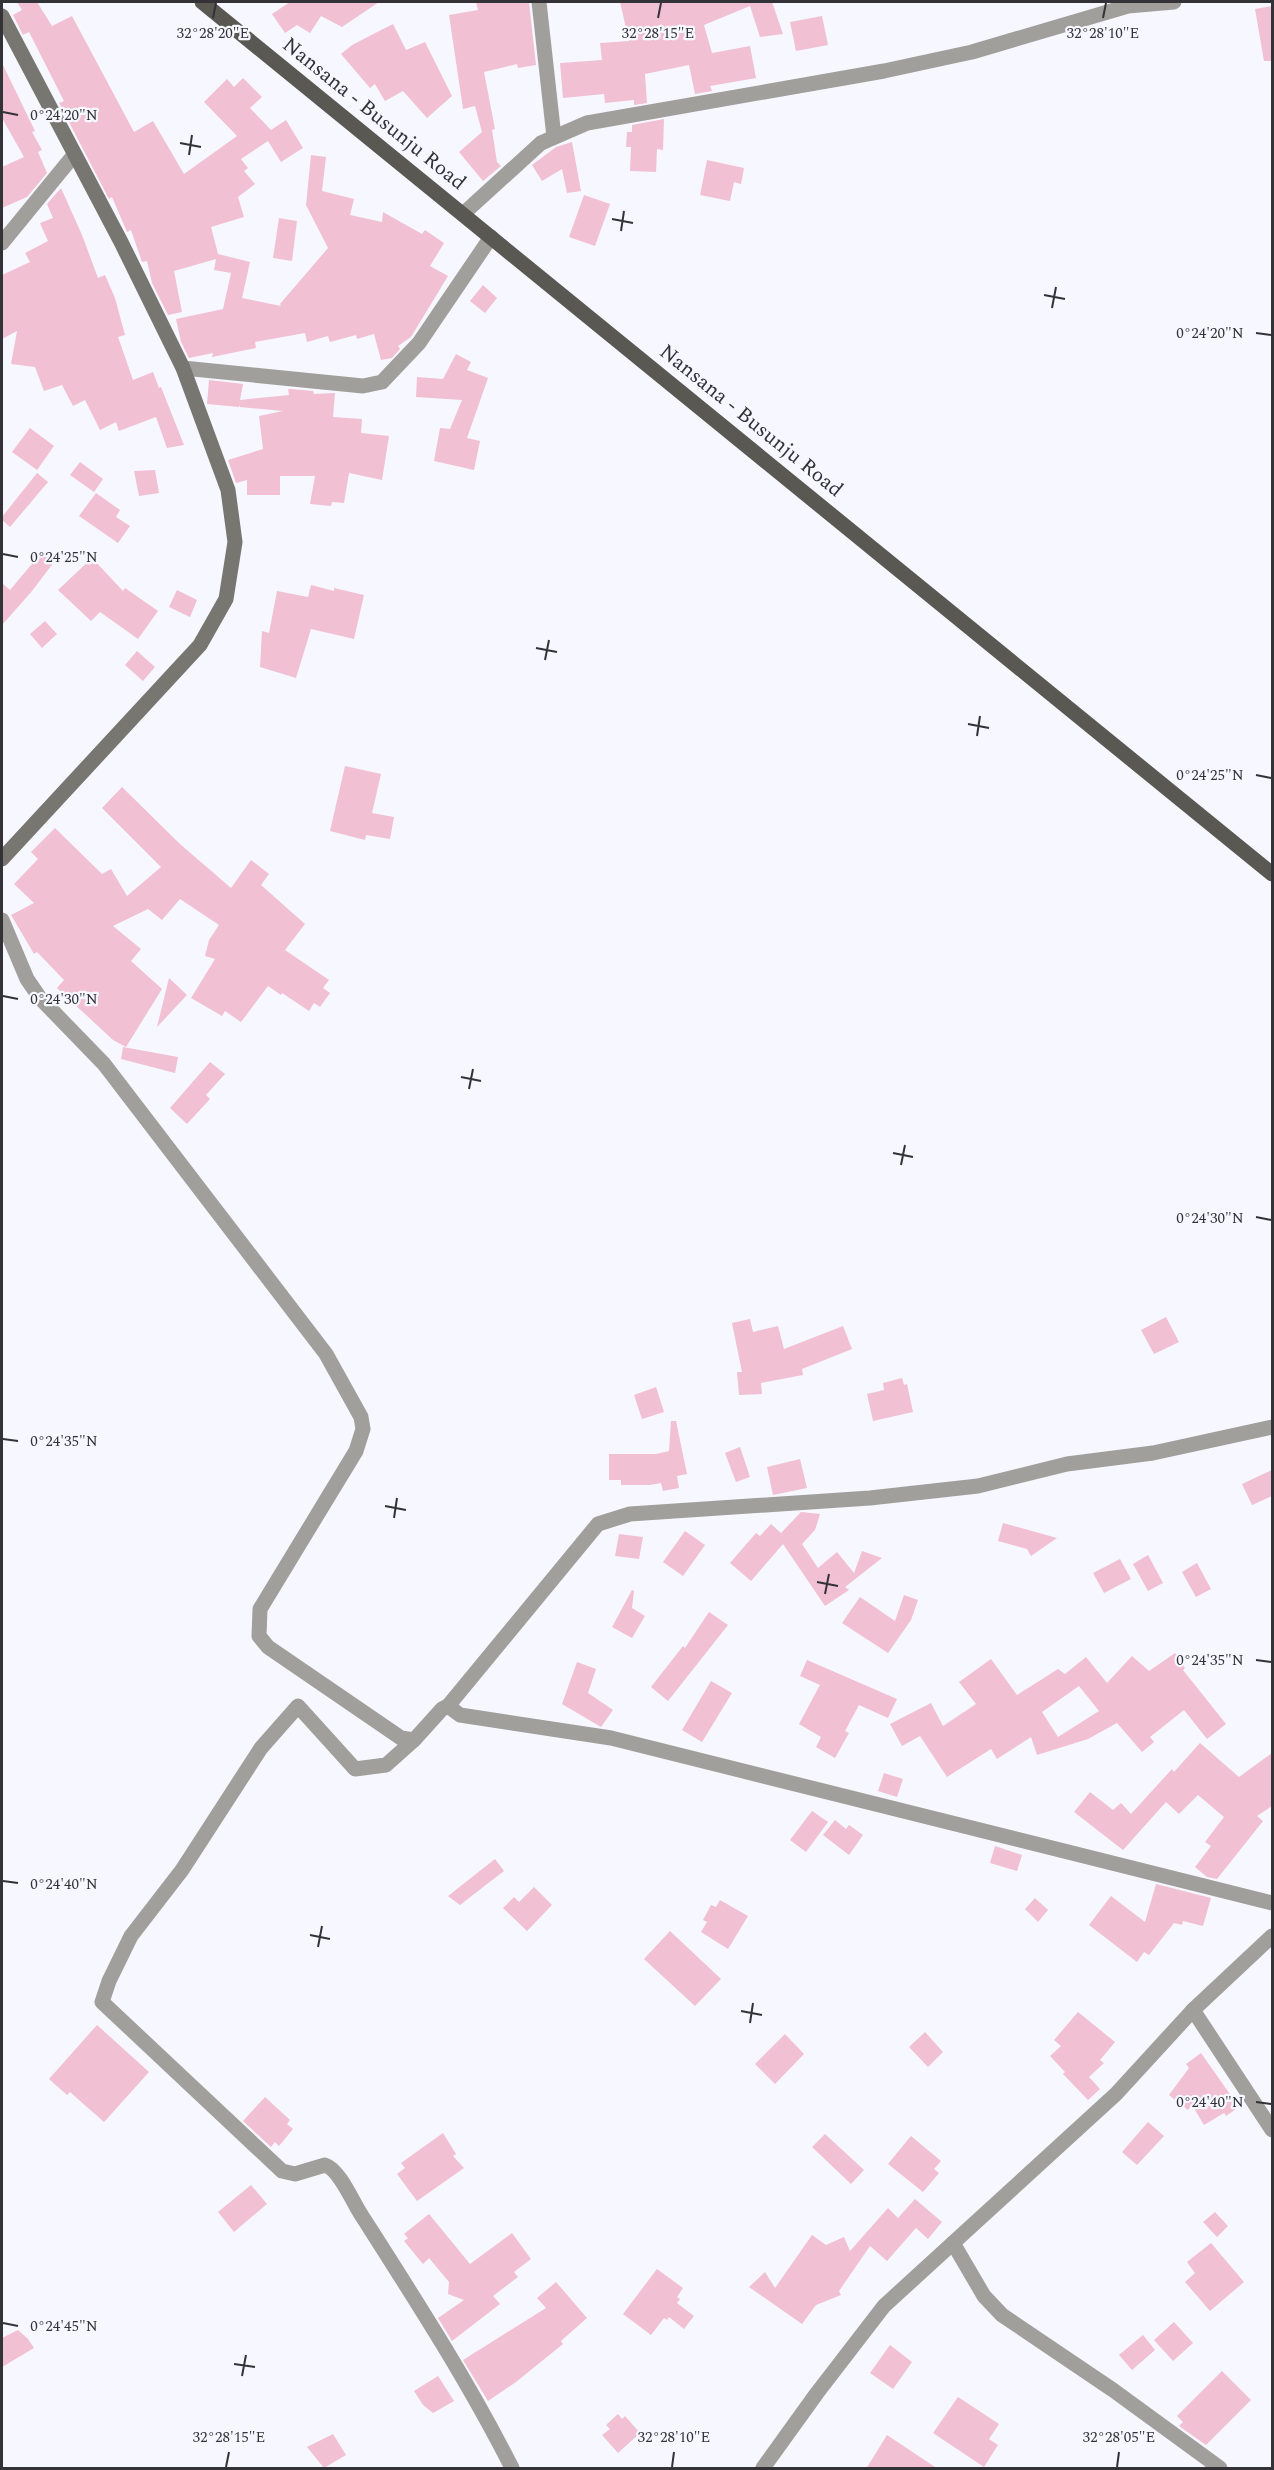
<svg xmlns="http://www.w3.org/2000/svg" width="1274" height="2470" viewBox="0 0 1274 2470" font-family="Spectral,serif">
	<style>
		.building { fill: #f2c0d3; fill-rule: evenodd }
		.lines { fill: none; stroke-linecap: round; stroke-linejoin: round }
		.street { stroke: #a19f9c; stroke-width: 15 }
		.secondary { stroke: #777671; stroke-width: 15 }
		.primary { stroke: #5a5853; stroke-width: 15 }
		.ticks { fill: none; stroke: #333337; stroke-width: 2 }
		.labels { text-anchor: middle; dominant-baseline: central; stroke-width: 4.5; stroke-linejoin: round; paint-order: stroke }
		.street-label { font-size: 21px; fill: #333337; stroke: #f6f7ff }
		.ticks-label { font-size: 15px; text-anchor: middle; fill: #333337; stroke: #f6f7ff; stroke-width: 4.5; stroke-linejoin: round; paint-order: stroke }
	</style>
	<rect width="100%" height="100%" fill="#f6f7ff"/>
	<g class="building">
		<path d="M17 2H37L52 26 72 16 134 132 153 121 184 174 237 136 204 102 227 79 234 87 243 78 262 97 250 108 271 130 286 120 303 148 281 162 268 141 241 159 248 168 244 171 255 184 238 197 244 217 211 227 218 254 250 262 242 298 281 306 280 304 328 248 306 205 311 155 326 157 322 191 354 199 350 215 382 222 383 212 422 234 425 230 444 243 430 266 448 276 411 337 398 346 400 349 392 358 381 360 374 334 357 339 356 335 330 342 328 336 307 342 305 333 255 342 256 348 212 357 213 353 189 358 181 342 176 319 223 309 231 273 214 270 216 259 174 271 182 312 168 315 152 283 147 261 142 262 131 230 127 232 112 197 109 199 59 103 64 101 29 32 23 35 13 15 22 10Z"/>
		<path d="M290 2H379L342 27 321 16 310 33 297 25 285 33 272 14Z"/>
		<path d="M476 2H529L536 65 518 68 517 64 484 72 495 129 492 130 497 162 501 166 483 181 459 152 482 132 475 106 463 109 449 15 478 10Z"/>
		<path d="M620 2H772L783 34 760 37 750 6 704 25 712 53 750 46 756 78 710 86 712 91 695 94 689 65 645 74 647 103 634 105V100L605 103 604 94 563 98 560 63 602 60 600 43 629 41Z"/>
		<path d="M1272 6V61H1264L1255 9Z"/>
		<path d="M822 16 828 45 796 51 790 22Z"/>
		<path d="M393 24 406 50 425 42 452 96 427 118 403 91 385 101 375 84 370 88 341 54 352 45Z"/>
		<path d="M2 63 35 131 32 132 42 150 38 152 47 173 27 197 2 208V167L24 157 2 118Z"/>
		<path d="M664 119 663 150 657 149 656 172 630 171 631 147H626L627 132H632V125Z"/>
		<path d="M572 142 581 191 567 193 562 169 542 181 532 165 556 147Z"/>
		<path d="M707 160 744 168 741 184 734 182 730 201 700 195Z"/>
		<path d="M61 188 82 235 98 278 105 275 115 298 125 335 118 337 133 380 153 372 159 388 161 387 184 445 167 448 156 417 119 431 116 422 100 430 85 400 73 406 62 385 44 391 35 367 11 364 17 331 2 339V275L30 262 25 253 48 241 40 223 53 218 47 204Z"/>
		<path d="M584 195 610 204 595 246 569 237Z"/>
		<path d="M279 218 297 221 292 261 273 258Z"/>
		<path d="M483 285 497 298 485 313 470 301Z"/>
		<path d="M456 354 471 362 467 370 488 378 467 438 480 441 474 470 434 461 440 428 450 429 462 400 416 397 417 377 443 379Z"/>
		<path d="M209 380 243 384 240 400 289 395 288 389H291L313 391 314 394 335 393 333 417 362 419 361 433 389 436 382 480 349 473 344 503 332 502 331 506 310 504 315 476H280V495H247V480L236 483 228 460 263 449 259 416 283 411 240 407V405L239 407 207 404Z"/>
		<path d="M30 428 54 446 37 470 12 452Z"/>
		<path d="M80 462 103 479 94 492 70 475Z"/>
		<path d="M155 470 159 493 139 496 134 471Z"/>
		<path d="M37 473 48 482 10 527 2 520V517Z"/>
		<path d="M96 493 120 510 116 517 130 526 118 543 79 516Z"/>
		<path d="M42 552 54 562 32 591 2 625V583L10 590Z"/>
		<path d="M92 558 123 591 125 588 158 611 138 639 100 612 91 621 58 590Z"/>
		<path d="M311 585 334 591V588L364 595 354 639 311 629 296 678 260 667 262 631 269 633 277 591 308 597Z"/>
		<path d="M177 590 197 600 190 617 169 607Z"/>
		<path d="M45 621 57 634 42 648 30 634Z"/>
		<path d="M137 651 155 667 143 681 125 665Z"/>
		<path d="M345 766 381 774 372 813 394 817 390 839 366 835 365 840 330 831Z"/>
		<path d="M122 787 180 844 231 888 251 860 269 874 261 885 305 924 285 950 329 980 323 988 330 993 320 1007 314 1003 309 1011 282 993 281 995 268 986 241 1022 225 1011 222 1016 191 998 215 959 205 956 209 940 219 925 180 899 162 920 148 909 113 926 141 949 131 961 162 989 126 1047 113 1040 57 988 64 980 37 952 34 954 11 915 34 903 14 884 38 859 31 852 55 828 102 874 111 869 127 896 161 867 102 808Z"/>
		<path d="M169 978 187 995 157 1027Z"/>
		<path d="M123 1047 178 1057 175 1073 121 1059Z"/>
		<path d="M210 1062 225 1074 206 1095 210 1099 187 1124 170 1108Z"/>
		<path d="M1166 1317 1179 1342 1154 1354 1141 1330Z"/>
		<path d="M750 1319 753 1332 778 1326 784 1349 843 1326 852 1349 802 1369 803 1375 761 1383 762 1394 739 1395 737 1372H742L732 1323Z"/>
		<path d="M902 1378 904 1385 907 1384 913 1412 873 1421 867 1394 884 1390 883 1383Z"/>
		<path d="M656 1387 664 1412 642 1419 634 1395Z"/>
		<path d="M671 1421H676L687 1474 677 1476 679 1488 663 1491 661 1483 650 1485H621V1480H609V1454H656L669 1451Z"/>
		<path d="M740 1447 750 1477 736 1482 725 1453Z"/>
		<path d="M800 1459 807 1488 773 1495 767 1467Z"/>
		<path d="M1272 1470V1496L1252 1505 1242 1484Z"/>
		<path d="M801 1512 820 1514 815 1530 802 1544 818 1568 837 1552 854 1573 862 1551 882 1558 845 1587 849 1590 825 1606 783 1544 751 1581 730 1563 756 1533 760 1536 771 1524 781 1533Z"/>
		<path d="M1003 1523 1057 1538 1031 1556 1027 1549 998 1541Z"/>
		<path d="M685 1531 705 1545 683 1576 663 1562Z"/>
		<path d="M619 1534 643 1537 639 1559 615 1556Z"/>
		<path d="M1148 1555 1163 1583 1148 1591 1133 1564Z"/>
		<path d="M1120 1559 1131 1579 1104 1593 1093 1573Z"/>
		<path d="M1197 1563 1211 1589 1196 1597 1182 1572Z"/>
		<path d="M632 1590 634 1591 632 1608 645 1616 632 1638 612 1627Z"/>
		<path d="M904 1595 918 1600 911 1620 888 1653 842 1623 860 1597 895 1621Z"/>
		<path d="M709 1612 728 1625 668 1701 651 1687 683 1646 685 1648Z"/>
		<path d="M1175 1653 1185 1668 1183 1670 1226 1724 1207 1739 1184 1710 1150 1737 1154 1742 1142 1752 1117 1723 1088 1739 1037 1755 1031 1737 997 1759 991 1749 947 1777 920 1736 902 1746 890 1724 931 1703 943 1726 976 1704 959 1682 991 1659 1017 1695 1058 1669 1065 1674 1086 1657 1107 1683 1132 1656 1149 1671ZM1079 1686 1099 1711 1058 1737 1042 1712Z"/>
		<path d="M807 1660 897 1699 888 1718 859 1705 845 1731 849 1733 835 1758 816 1747 821 1737 799 1724 820 1685 800 1676Z"/>
		<path d="M577 1662 596 1669 588 1693 613 1710 601 1727 562 1704Z"/>
		<path d="M711 1681 732 1693 702 1742 682 1730Z"/>
		<path d="M1200 1743 1239 1777 1272 1753V1806L1257 1816 1263 1821 1217 1879 1207 1877 1195 1867 1211 1846 1205 1842 1224 1817 1198 1795 1179 1814 1166 1802 1123 1850 1074 1812 1090 1792 1113 1810 1121 1803 1131 1814 1172 1769 1174 1772Z"/>
		<path d="M884 1773 903 1779 897 1797 878 1791Z"/>
		<path d="M812 1811 828 1822 806 1852 790 1840Z"/>
		<path d="M835 1820 846 1829 849 1825 863 1835 849 1855 823 1835Z"/>
		<path d="M995 1846 1022 1855 1017 1871 990 1863Z"/>
		<path d="M495 1859 504 1871 487 1884 460 1905 448 1896Z"/>
		<path d="M1156 1884 1211 1898 1203 1926 1183 1921 1182 1925 1174 1923 1149 1955 1144 1952 1137 1962 1089 1925 1111 1896 1145 1922Z"/>
		<path d="M534 1887 552 1905 527 1931 503 1908 514 1897 519 1902Z"/>
		<path d="M1035 1898 1048 1910 1038 1922 1025 1909Z"/>
		<path d="M720 1900 748 1916 728 1949 701 1932 707 1922 703 1920 711 1905 716 1907Z"/>
		<path d="M670 1931 721 1979 695 2006 644 1959Z"/>
		<path d="M1078 2012 1115 2042 1100 2060 1104 2063 1089 2077 1100 2089 1088 2100 1063 2074 1065 2072 1050 2056 1061 2046 1054 2040Z"/>
		<path d="M97 2025 149 2072 104 2122 70 2092 67 2095 49 2079Z"/>
		<path d="M925 2032 943 2052 928 2067 909 2047Z"/>
		<path d="M785 2034 804 2054 775 2084 755 2064Z"/>
		<path d="M1201 2053 1239 2107 1226 2116 1224 2113 1204 2125 1192 2105 1188 2110 1169 2095 1189 2068 1186 2064Z"/>
		<path d="M265 2097 290 2120 287 2124 293 2129 279 2146 275 2142 271 2147 243 2121Z"/>
		<path d="M1148 2122 1164 2136 1137 2165 1122 2152Z"/>
		<path d="M443 2133 456 2154 453 2156 464 2168 417 2201 397 2174 405 2168 401 2163Z"/>
		<path d="M825 2134 864 2170 851 2184 812 2147Z"/>
		<path d="M911 2136 941 2161 934 2169 939 2173 923 2192 888 2164Z"/>
		<path d="M251 2185 267 2204 234 2232 218 2212Z"/>
		<path d="M915 2199 942 2222 928 2239 916 2228 887 2261 870 2246 839 2291 841 2295 816 2305 802 2324 749 2287 765 2272 775 2288 812 2235 826 2245 844 2237 850 2251 888 2208 898 2218Z"/>
		<path d="M1215 2212 1228 2226 1217 2237 1203 2222Z"/>
		<path d="M429 2214 470 2264 512 2233 531 2259 514 2272 518 2277 493 2296 500 2304 452 2341 438 2318 464 2300 448 2294 449 2282 429 2258 423 2264 404 2241 408 2238 404 2234Z"/>
		<path d="M1211 2243 1244 2282 1210 2311 1185 2282 1195 2273 1187 2262Z"/>
		<path d="M657 2269 683 2288 677 2297 680 2299 677 2303 694 2316 684 2329 669 2317 667 2320 664 2318 651 2335 623 2314Z"/>
		<path d="M556 2282 587 2318 561 2341 563 2344 516 2382 488 2401 463 2360 546 2308 537 2298Z"/>
		<path d="M1174 2322 1193 2343 1173 2361 1154 2340Z"/>
		<path d="M18 2330 28 2339 34 2348 2 2367V2338Z"/>
		<path d="M1143 2335 1155 2350 1132 2370 1119 2355Z"/>
		<path d="M890 2345 912 2362 893 2389 870 2373Z"/>
		<path d="M1222 2371 1251 2400 1206 2445 1179 2426 1183 2422 1177 2416Z"/>
		<path d="M438 2376 454 2401 433 2413 423 2405 414 2391Z"/>
		<path d="M958 2397 999 2424 989 2439 998 2445 984 2467 933 2433Z"/>
		<path d="M618 2414 622 2419 625 2416 640 2433 618 2453 602 2435 610 2429 606 2425Z"/>
		<path d="M333 2434 346 2455 324 2468 307 2447Z"/>
		<path d="M887 2435 938 2469H866Z"/>
	</g>
	<g class="lines">
		<g class="street">
			<path d="M539 2 554 137"/>
			<path d="M463 214 541 143 587 123 884 71 972 52 1128 6 1174 2"/>
			<path d="M2 243 74 155"/>
			<path d="M183 368 363 386 382 382 419 343 491 237"/>
			<path d="M2 920 27 979 40 998 104 1064 326 1354 361 1417 363 1429 356 1451 260 1609 259 1636 268 1647 401 1738 414 1740 442 1709 448 1706 460 1715 611 1738 1272 1903"/>
			<path d="M448 1706 598 1524 630 1514 870 1498 978 1486 1067 1464 1153 1453 1272 1427"/>
			<path d="M414 1740 386 1765 355 1769 298 1706 261 1748 182 1870 131 1936 109 1981 102 2002 282 2171 295 2174 325 2165C340 2170 353 2203 362 2216 415 2299 468 2381 512 2468"/>
			<path d="M1193 2010 1272 2130"/>
			<path d="M953 2243 984 2296 1002 2315 1113 2390 1220 2468"/>
			<path d="M763 2468 817 2393 884 2306 1116 2094 1193 2010 1272 1936"/>
		</g>
		<path class="secondary" d="M2 16 121 242 183 368 228 490 235 542 226 599 200 645 2 859"/>
		<path class="primary" d="M202 2 1272 874"/>
	</g>
	<path class="ticks" d="M213 18 216 3M658 18 661 3M1103 18 1106 3M3 112 18 115M180 143 201 147M189 155 192 135M612 219 633 223M621 231 624 211M1044 295 1065 299M1052 308 1056 287M1256 333 1271 335M3 554 18 557M536 648 557 652M545 660 549 640M968 724 989 728M977 736 980 716M1256 775 1271 778M3 996 18 999M461 1077 481 1081M469 1089 473 1069M893 1153 913 1157M901 1165 905 1145M1256 1217 1271 1220M3 1439 18 1441M385 1506 406 1510M394 1518 397 1498M817 1582 838 1586M825 1594 829 1574M1256 1660 1271 1662M3 1881 18 1883M310 1935 330 1939M318 1947 322 1926M741 2011 762 2015M750 2023 753 2003M1256 2102 1271 2104M3 2323 18 2326M234 2364 255 2367M242 2376 246 2355M226 2467 229 2452M672 2467 674 2452M1117 2467 1119 2452"/>
	<g class="labels">
		<g class="street-label">
			<text transform="translate(374 114) rotate(39)">Nansana - Busunju Road</text>
			<text transform="translate(751 421) rotate(39)">Nansana - Busunju Road</text>
		</g>
	</g>
	<g class="ticks-label">
		<text x="213" y="38">32°28'20"E</text>
		<text x="658" y="38">32°28'15"E</text>
		<text x="1103" y="38">32°28'10"E</text>
		<text x="64" y="120">0°24'20"N</text>
		<text x="1210" y="338">0°24'20"N</text>
		<text x="64" y="562">0°24'25"N</text>
		<text x="1210" y="780">0°24'25"N</text>
		<text x="64" y="1004">0°24'30"N</text>
		<text x="1210" y="1223">0°24'30"N</text>
		<text x="64" y="1446">0°24'35"N</text>
		<text x="1210" y="1665">0°24'35"N</text>
		<text x="64" y="1889">0°24'40"N</text>
		<text x="1210" y="2107">0°24'40"N</text>
		<text x="64" y="2331">0°24'45"N</text>
		<text x="229" y="2442">32°28'15"E</text>
		<text x="674" y="2442">32°28'10"E</text>
		<text x="1119" y="2442">32°28'05"E</text>
	</g>
	<rect width="1274" height="2470" fill="none" stroke="#333337" stroke-width="6"/>
</svg>
